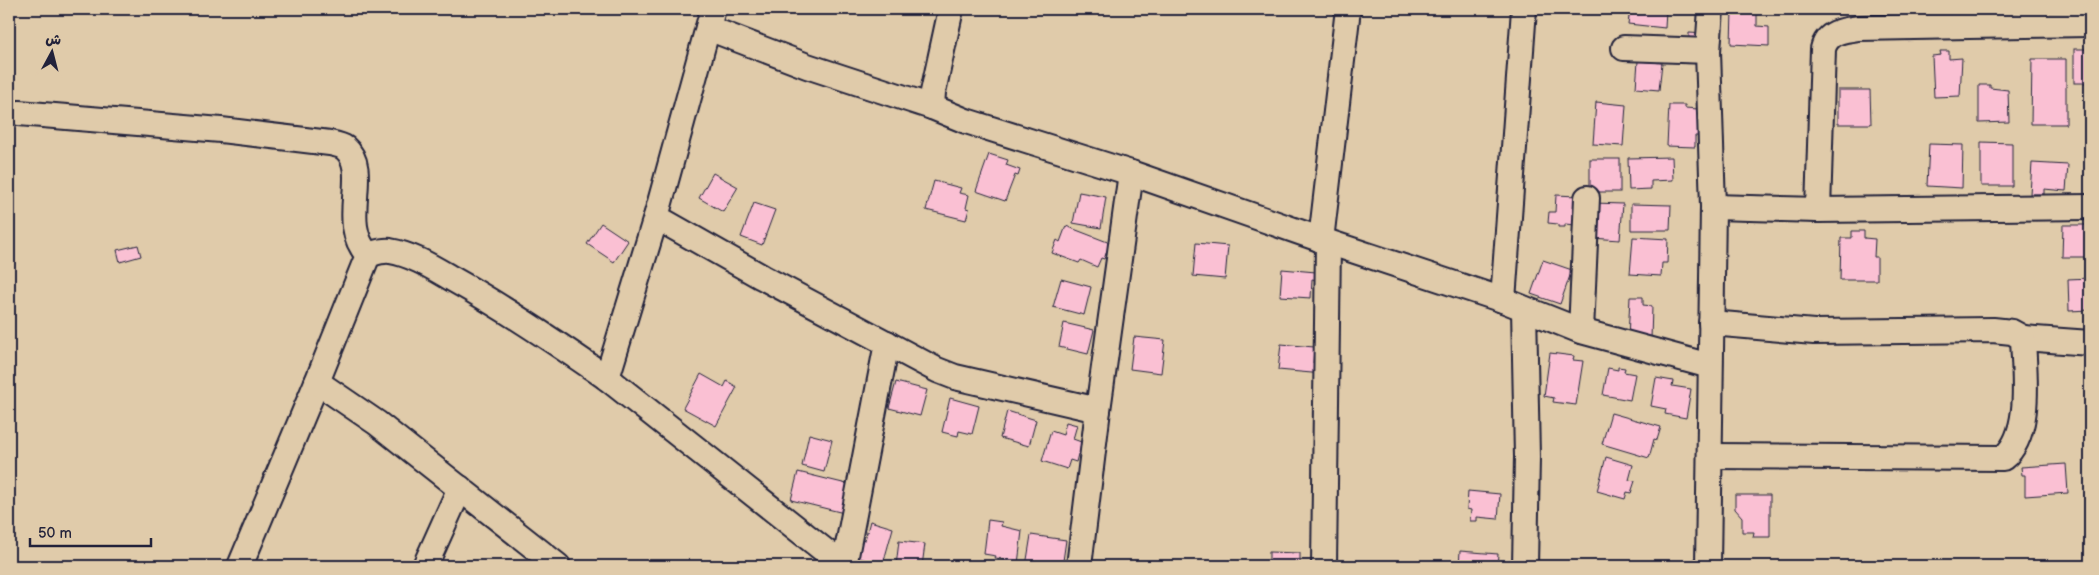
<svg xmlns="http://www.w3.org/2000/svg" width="2099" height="575" viewBox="0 0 2099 575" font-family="'Balsamiq Sans','Playpen Sans Arabic',sans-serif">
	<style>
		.building { fill: #fac0d3; stroke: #22223b }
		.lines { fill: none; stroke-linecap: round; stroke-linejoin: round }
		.minor-casing { stroke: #22223b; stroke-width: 28 }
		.minor { stroke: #e0cbaa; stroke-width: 24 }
	</style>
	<rect width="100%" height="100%" fill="#e0cbaa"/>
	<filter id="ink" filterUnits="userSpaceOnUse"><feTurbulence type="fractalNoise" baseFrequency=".02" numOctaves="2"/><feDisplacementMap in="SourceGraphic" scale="10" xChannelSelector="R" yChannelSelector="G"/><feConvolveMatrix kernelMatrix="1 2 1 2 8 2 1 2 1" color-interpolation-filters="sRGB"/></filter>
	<g filter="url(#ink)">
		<g class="building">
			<path d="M1630 9H1666L1665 28 1628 24Z"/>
			<rect x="1893" y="9" width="27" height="1"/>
			<rect x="1928" y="9" width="37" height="2"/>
			<path d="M1978 9H2006L2005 17 1977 14Z"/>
			<path d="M1732 11 1757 12V26L1769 27V46L1731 44Z"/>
			<path d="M1689 33 1706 34 1689 45Z"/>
			<rect x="2074" y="49" width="16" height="34"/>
			<path d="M1940 51H1949V59L1962 58 1960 96 1934 97 1932 56 1941 55Z"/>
			<path d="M2032 59H2066V124H2031Z"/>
			<path d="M1638 61 1662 63 1659 90 1636 88Z"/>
			<path d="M1979 85H1990V88L2008 90 2009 122 1979 123Z"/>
			<path d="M1838 90H1870L1871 124H1838Z"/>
			<path d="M1596 102 1626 105 1623 146 1593 144Z"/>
			<path d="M1669 105H1685V108L1698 109V136H1695V147L1667 146Z"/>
			<path d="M1981 142 2012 143V186H1981Z"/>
			<path d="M1929 144 1963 145 1962 188 1927 186Z"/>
			<path d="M989 154 1008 160 1006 165 1020 170 1018 176 1015 175 1005 201 976 191Z"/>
			<path d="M1672 157 1673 180 1651 181V189L1629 190 1628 158Z"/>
			<rect x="1590" y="159" width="30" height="33"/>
			<path d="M2032 163 2068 165 2066 191 2044 189V194H2030Z"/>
			<path d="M713 173 738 187 723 212 699 198Z"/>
			<path d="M934 181 961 188 959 193 969 195 966 208 969 209 966 220 926 210Z"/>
			<path d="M1079 192 1106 197 1101 228 1073 223Z"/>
			<path d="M1556 195 1577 196 1575 225 1565 224V227H1558V224L1548 223 1549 212H1555Z"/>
			<path d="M754 203 775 210 762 245 741 237Z"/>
			<path d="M1594 203 1623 204 1620 240 1592 238Z"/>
			<path d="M1631 204 1671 205 1670 230H1631Z"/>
			<path d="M601 223 628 241 614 262 587 244Z"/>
			<path d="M2063 225H2090V257H2062Z"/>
			<path d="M1066 226 1110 243 1104 259 1101 258 1097 267 1081 260 1079 263 1052 253 1057 240 1060 242Z"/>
			<path d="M1852 231H1864V238L1875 239 1874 257H1877V280H1840L1841 238H1852Z"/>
			<path d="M1633 237 1668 239 1667 263H1662L1661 276 1630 274Z"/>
			<path d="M1196 243 1228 246 1225 279 1193 276Z"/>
			<path d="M138 245 141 256 120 262 117 250Z"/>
			<path d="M1543 260 1572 270 1560 304 1531 294Z"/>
			<path d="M1282 269 1316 272V280L1312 279 1311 298 1280 296Z"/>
			<path d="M2090 278V310L2069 311 2068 279Z"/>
			<path d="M1061 279 1091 287 1084 315 1053 307Z"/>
			<path d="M1630 297H1643V305L1652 306 1651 339 1628 338Z"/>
			<path d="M1064 323 1094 330 1088 354 1059 347Z"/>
			<path d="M1134 337 1165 340 1161 373 1130 369Z"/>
			<path d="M1281 344 1314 347 1313 363 1324 364 1323 374 1278 370Z"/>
			<path d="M1550 353 1574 356 1573 360 1583 361 1576 405 1553 402 1554 398 1544 396Z"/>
			<path d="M1618 367 1625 368 1624 372 1635 374 1630 400 1603 395 1608 368 1618 370Z"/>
			<path d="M701 374 724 387 727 381 737 387 716 426 683 408Z"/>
			<path d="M1656 378 1673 381 1672 386 1691 389 1686 418 1665 414 1666 409 1651 406Z"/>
			<path d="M896 382 927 390 920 416 889 408Z"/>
			<path d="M950 398 979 406 972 434 959 431 958 436 942 432Z"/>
			<path d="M1007 411 1036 420 1029 446 1000 438Z"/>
			<path d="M1611 413 1661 427 1657 440 1654 439 1649 458 1602 444Z"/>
			<path d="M1066 422 1077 425 1073 439 1084 443 1081 455 1078 454 1076 462 1070 460 1067 469 1042 461 1051 431 1063 435Z"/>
			<path d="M809 434 832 440 824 472 802 466Z"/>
			<path d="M1606 457 1633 465 1629 480 1635 481 1631 493 1627 492 1625 499 1597 491Z"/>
			<path d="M2066 464 2068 493 2025 496V475H2022L2021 467Z"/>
			<path d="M798 472 851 485 844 513 791 500Z"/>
			<path d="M1468 491 1500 494 1498 519 1477 517V521H1470L1471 510 1467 509Z"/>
			<path d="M1735 495H1770V537H1753L1754 532H1742V517L1735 509Z"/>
			<path d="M988 520 1002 522 1001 526 1022 531 1018 564 1004 562V559L995 558 996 556 984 554Z"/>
			<path d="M870 521 893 528 883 564 855 557 861 539 865 540Z"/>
			<path d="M1031 535 1066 540 1063 561 1065 562 1064 566H1026Z"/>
			<path d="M899 541 925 544 922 566H896Z"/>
			<path d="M1460 551 1498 554 1497 566H1459Z"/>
			<path d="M1269 552 1300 553V566H1269Z"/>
		</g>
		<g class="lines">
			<g class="minor-casing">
				<g id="minor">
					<path d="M951 9 933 92 932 107 966 121 1131 173 1328 242 1503 300 1581 331 1710 366"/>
					<path d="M708 28 807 66 932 107"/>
					<path d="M1624 48 1708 51"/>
					<path d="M19 113 221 130 330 143C335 144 341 145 345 148 372 171 337 222 368 255L317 382 240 566"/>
					<path d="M1713 207 1818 210 2090 207"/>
					<path d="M1818 210 1823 49C1827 32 1843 30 1858 28L2090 24"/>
					<path d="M656 217 762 277 937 370 955 377 1098 410"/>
					<path d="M1321 240 1348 9"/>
					<path d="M368 255C375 253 382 250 390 251 414 255 435 269 456 281 508 310 558 344 607 378L844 566 887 343"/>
					<path d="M1503 300 1524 9"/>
					<path d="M1524 309 1527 457 1525 566"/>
					<path d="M1581 331 1587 198"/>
					<path d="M2023 338 2090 343"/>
					<path d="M607 378 656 217 713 9"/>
					<path d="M317 382 377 423 558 566"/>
					<path d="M1711 456 2003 458C2033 434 2024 372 2023 338L2012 332 1993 330 1814 332 1711 323"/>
					<path d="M425 566 460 488"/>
					<path d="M1079 566 1098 410 1131 173"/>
					<path d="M1324 566 1328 242"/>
					<path d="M1708 566 1713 207 1708 51 1711 9"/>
				</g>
			</g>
			<use href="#minor" class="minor"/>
		</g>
	</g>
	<rect width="2099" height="575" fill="none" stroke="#e0cbaa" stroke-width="30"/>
	<rect x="15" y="15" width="2069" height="545" fill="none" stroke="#22223b" stroke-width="2" filter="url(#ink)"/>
	<g transform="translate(52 52) rotate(7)" stroke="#e0cbaa" stroke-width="4" paint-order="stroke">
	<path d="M0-4L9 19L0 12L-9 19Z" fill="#22223b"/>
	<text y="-8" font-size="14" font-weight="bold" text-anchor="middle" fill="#22223b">ش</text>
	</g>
	<path d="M30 538v8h121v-8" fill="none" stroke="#22223b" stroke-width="2.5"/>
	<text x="38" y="538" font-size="15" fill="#22223b" stroke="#e0cbaa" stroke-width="4" paint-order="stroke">50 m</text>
</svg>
